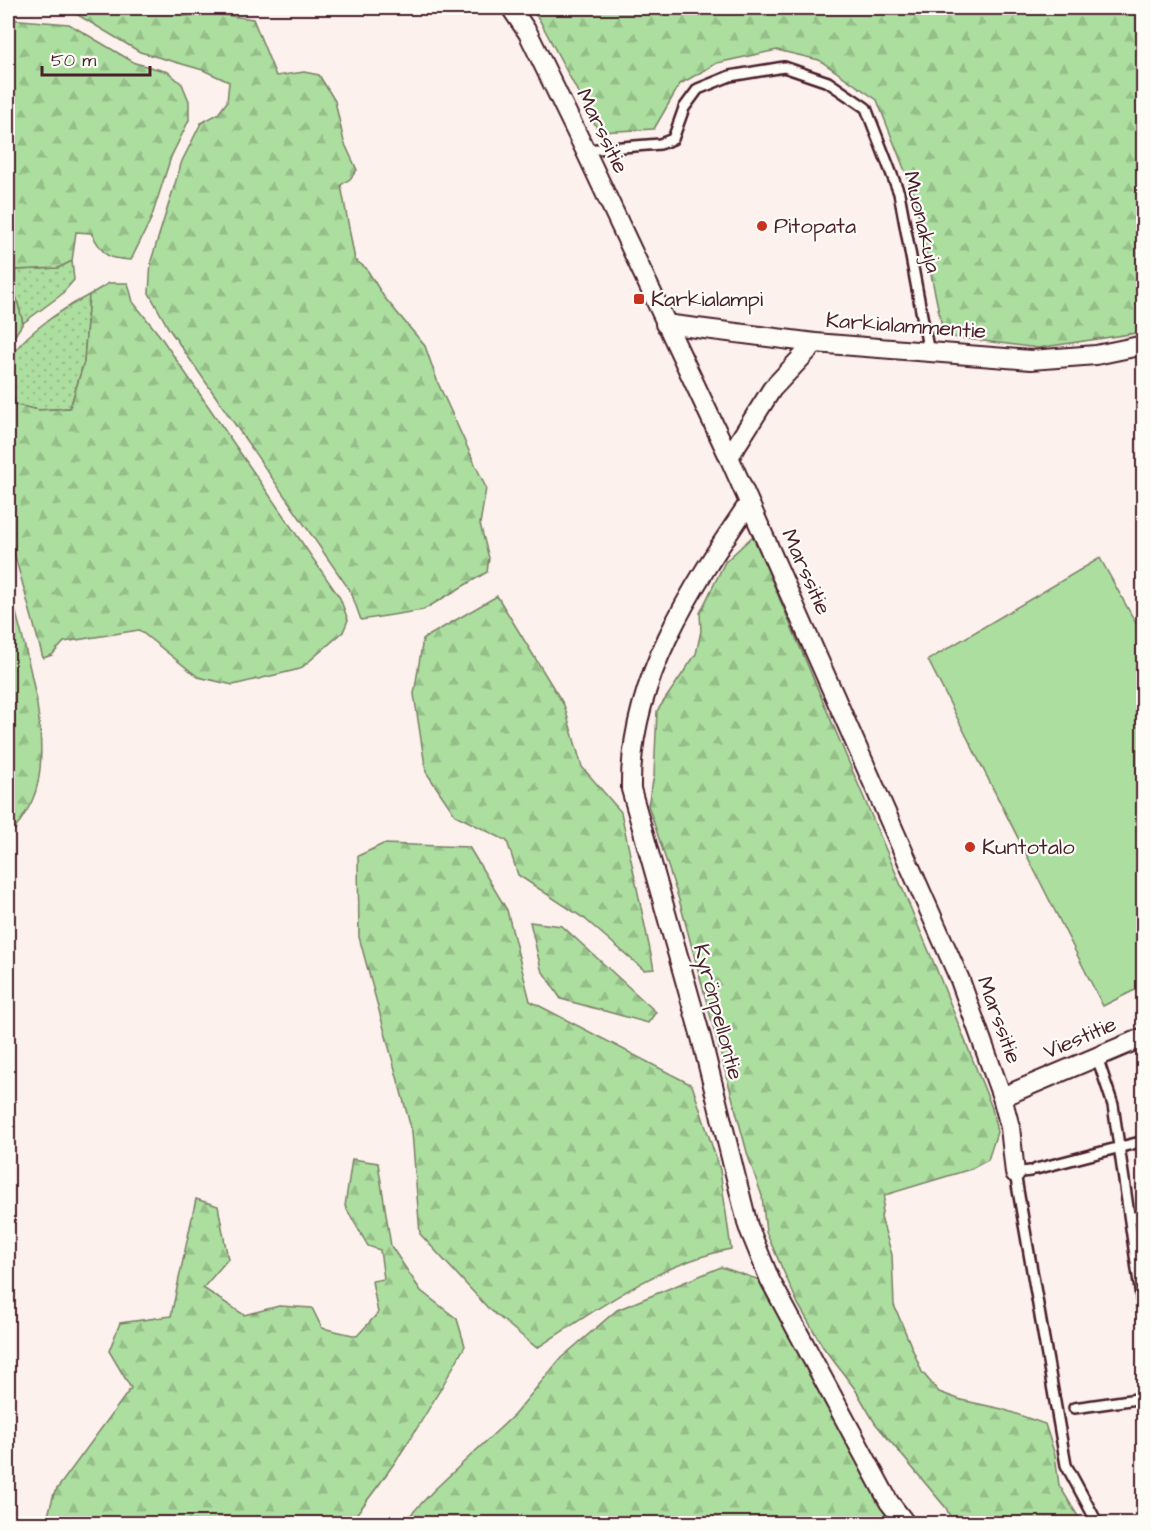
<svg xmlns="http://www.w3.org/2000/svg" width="1151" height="1531" viewBox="0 0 1151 1531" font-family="'Architects Daughter',sans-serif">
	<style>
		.grass { fill: url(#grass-dots); stroke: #7a7e65; stroke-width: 1.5 }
		.forest { fill: url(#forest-firs); stroke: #7a7e65; stroke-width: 1.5 }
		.pitch { fill: #abde9f; stroke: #7a7e65; stroke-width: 1.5 }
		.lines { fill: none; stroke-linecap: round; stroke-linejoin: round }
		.lane-casing { stroke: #4a1f2b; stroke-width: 14 }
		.street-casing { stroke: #4a1f2b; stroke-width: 22 }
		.lane { stroke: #fdfcf7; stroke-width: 9 }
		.street { stroke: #fdfcf7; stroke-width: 18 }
		.poi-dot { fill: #c8321e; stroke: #fdfcf7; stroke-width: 2 }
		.labels { text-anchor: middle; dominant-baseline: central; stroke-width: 4.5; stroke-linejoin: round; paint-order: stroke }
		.street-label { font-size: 22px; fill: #4a1f2b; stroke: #fdfcf7 }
		.poi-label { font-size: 22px; fill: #4a1f2b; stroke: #fdfcf7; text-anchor: start }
	</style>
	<defs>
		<pattern id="grass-dots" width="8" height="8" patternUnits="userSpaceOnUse" patternTransform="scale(1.5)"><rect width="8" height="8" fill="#abde9f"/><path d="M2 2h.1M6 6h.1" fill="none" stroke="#95be89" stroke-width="1.8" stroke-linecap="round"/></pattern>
		<pattern id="forest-firs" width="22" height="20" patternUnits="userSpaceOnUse" patternTransform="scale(1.5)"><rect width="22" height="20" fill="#abde9f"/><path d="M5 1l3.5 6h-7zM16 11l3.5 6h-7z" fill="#95be89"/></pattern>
	</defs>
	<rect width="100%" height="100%" fill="#fcf1ed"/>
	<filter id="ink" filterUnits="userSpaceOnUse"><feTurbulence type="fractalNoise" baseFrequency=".0167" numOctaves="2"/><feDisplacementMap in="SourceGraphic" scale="12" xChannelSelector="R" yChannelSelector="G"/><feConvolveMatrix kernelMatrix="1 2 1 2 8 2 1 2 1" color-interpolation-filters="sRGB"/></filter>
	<g filter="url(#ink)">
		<g class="grass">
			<path d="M72 261 74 280 61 295 23 323 14 289 15 270 57 268Z"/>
			<path d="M89 295 84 362 70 408 39 410 15 405C11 392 4 379 8 365 14 339 66 307 89 295Z"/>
		</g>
		<g class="forest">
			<path d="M9 8H178L184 16 210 13 253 19 276 76 304 72 319 75 335 101 344 142 357 170 350 179 341 185 355 260 366 268 384 297 425 346 438 383 486 488 480 524 489 558 487 572 423 610 361 620 351 592 169 329 149 293 151 261 182 161 201 123 218 114 227 102 229 82 203 70 140 52 73 12Z"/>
			<path d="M529 8H1143V332L1038 348 944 336 914 194 877 100 819 60 777 50 717 63 680 84 654 129 599 132 539 19Z"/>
			<path d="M8 19 69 24 135 63 168 72 182 84 189 101V120L171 157 151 219 131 260C105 259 104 255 91 233L76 232 72 261 58 268 15 270 14 289 23 323 8 346Z"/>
			<path d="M109 283H128L133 302 160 336 340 598 348 620 343 632 300 669 233 685 198 677 139 630 64 642 52 655 43 658 8 531V387L16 405 39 410 70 408 84 362 89 295Z"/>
			<path d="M753 536 936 968 992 1108 997 1132 988 1160 971 1169 885 1195 881 1217 892 1255 894 1305 922 1372 939 1392 961 1400 1002 1409 1045 1424 1055 1455 1059 1485 1082 1523H953L946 1508 875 1423 855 1389 823 1347 798 1304 766 1232 762 1196 748 1156 680 903 648 805 654 776 657 711 696 654 701 631 700 613 725 562Z"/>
			<path d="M8 584C23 639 57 747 32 801 26 814 16 827 8 840Z"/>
			<path d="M497 596 564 705 582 767 621 812 654 969 644 970 585 919 518 875 507 841 455 815 426 772 414 694 423 639Z"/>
			<path d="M383 844 469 847 507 910 530 1001 692 1085 720 1170 731 1249C660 1263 597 1309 537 1348L488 1308 420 1234 412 1132 359 937 358 856Z"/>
			<path d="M530 922 562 926 656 1012 648 1023 561 999 541 969Z"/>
			<path d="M352 1159 378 1163 391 1246 421 1291 457 1319 465 1346C431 1407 394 1470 349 1523H46L54 1493 131 1388 109 1351 120 1323 171 1316 196 1199 218 1206 228 1259 203 1288 244 1315 279 1306 312 1308 322 1328 357 1336 378 1313 372 1281 384 1279 380 1250 368 1246 345 1206Z"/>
			<path d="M721 1267 760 1280 890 1523 402 1524 434 1490 514 1415 561 1358 617 1310Z"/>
		</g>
		<path class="pitch" d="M1100 558 1143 636V986L1103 1006 928 660Z"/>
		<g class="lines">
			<g class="lane-casing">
				<g id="lane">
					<path d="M585 150 660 144 673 139 684 108 698 89 730 76 784 67 828 82 866 108 899 193 929 353"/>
					<path d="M1097 1057 1113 1105 1144 1317"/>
					<path d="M1036 1169 1144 1141"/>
					<path d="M1030 1171 1015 1173 1066 1465 1098 1524"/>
					<path d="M1130 1218 1144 1215"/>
					<path d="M1074 1408 1144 1398"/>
				</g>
			</g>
			<g class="street-casing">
				<g id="street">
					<path d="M511 8 528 33 585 150 729 457 960 980 1002 1097 1010 1127 1015 1173"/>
					<path d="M665 324 815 343 1031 360 1096 355 1144 345"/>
					<path d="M729 457 772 389 815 343"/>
					<path d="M749 503C691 588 629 682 631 789L701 1037 748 1226 770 1280 889 1502 906 1524"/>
					<path d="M1002 1097 1144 1037"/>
				</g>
			</g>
			<use href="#lane" class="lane"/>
			<use href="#street" class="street"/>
		</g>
	</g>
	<g class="poi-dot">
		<circle cx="762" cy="226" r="6"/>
		<rect x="633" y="293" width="12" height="12" rx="3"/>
		<circle cx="970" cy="847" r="6"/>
	</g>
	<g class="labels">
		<g class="street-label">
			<text transform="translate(602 131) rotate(64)">Marssitie</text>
			<text transform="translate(922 222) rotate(77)">Muonakuja</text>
			<text transform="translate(906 326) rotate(4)">Karkialammentie</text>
			<text transform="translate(806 572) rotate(66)">Marssitie</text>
			<text transform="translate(718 1012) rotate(75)">Kyrönpellontie</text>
			<text transform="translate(999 1020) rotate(70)">Marssitie</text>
			<text transform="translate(1080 1038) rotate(-23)">Viestitie</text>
		</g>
		<g class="poi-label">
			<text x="774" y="226">Pitopata</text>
			<text x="651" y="299">Karkialampi</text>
			<text x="982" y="847">Kuntotalo</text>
		</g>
	</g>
	<rect width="1151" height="1531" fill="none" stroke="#fdfcf7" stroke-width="30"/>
	<rect x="15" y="15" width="1121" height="1501" fill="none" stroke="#4a1f2b" stroke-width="2" filter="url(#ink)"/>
	<path d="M42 66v9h108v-9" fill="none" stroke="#4a1f2b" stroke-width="3"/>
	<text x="51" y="66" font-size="18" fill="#4a1f2b" stroke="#fdfcf7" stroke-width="4.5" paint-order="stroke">50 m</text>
</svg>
